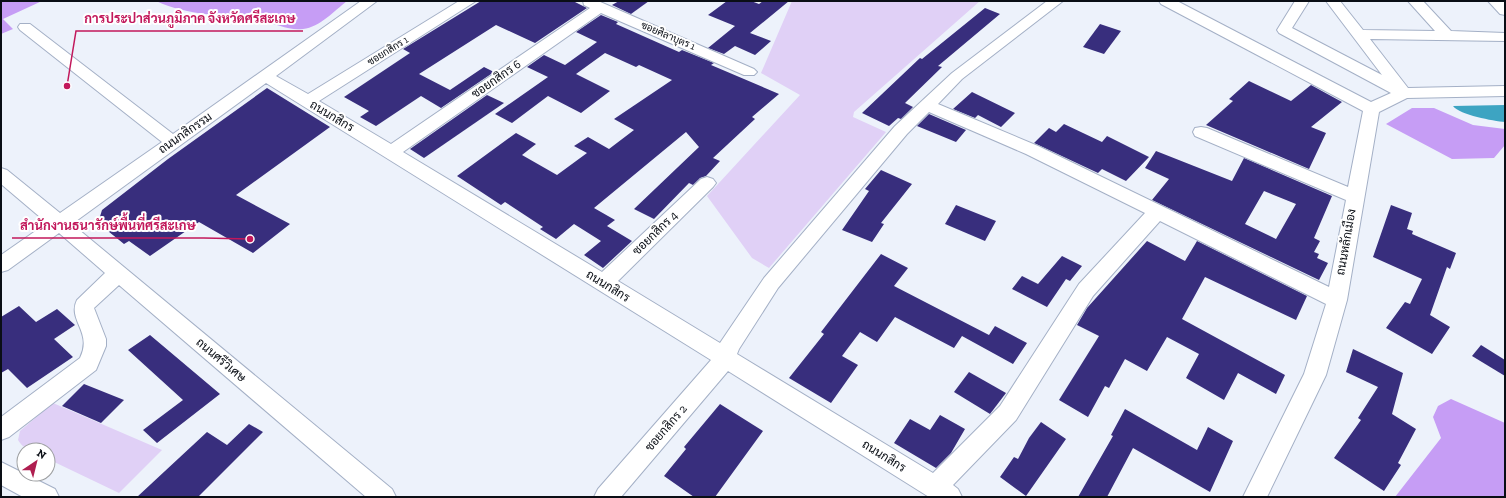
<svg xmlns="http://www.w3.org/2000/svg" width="1506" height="498" viewBox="0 0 1506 498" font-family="'Zilla Slab',Sarabun,serif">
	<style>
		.green { fill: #e0d0f6 }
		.forest { fill: #c69df5 }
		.water { fill: #3da4c2 }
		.building { fill: #382e7d; fill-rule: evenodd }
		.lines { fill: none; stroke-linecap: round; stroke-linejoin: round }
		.minor-casing { stroke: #a4b0c6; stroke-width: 2 }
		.minor { fill: #fff; fill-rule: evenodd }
		.labels { text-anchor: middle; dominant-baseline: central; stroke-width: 4; stroke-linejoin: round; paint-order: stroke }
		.far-street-label { font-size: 10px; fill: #0a0e15; stroke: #fff }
		.street-label { font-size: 12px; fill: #0a0e15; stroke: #fff }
		.leader { fill: none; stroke: #c2185b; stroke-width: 1.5 }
		.callout-dot { fill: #c2185b; stroke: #fff; stroke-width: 1.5 }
		.callout-label { font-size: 13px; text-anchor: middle; font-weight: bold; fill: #c2185b; stroke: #fff; stroke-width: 4; stroke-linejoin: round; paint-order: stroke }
	</style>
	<rect width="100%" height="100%" fill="#edf2fb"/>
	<g class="green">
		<path d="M792 1H980L854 112 853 117 886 132 769 268 752 258 707 196 800 95 761 73Z"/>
		<path d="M53 403 162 450 119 493 48 459V450C35 450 25 452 18 440L20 431Z"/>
	</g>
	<g class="forest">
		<path d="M1 1H42L3 19 13 29 1 34Z"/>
		<path d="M156 1H347C334 11 320 27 303 29 289 31 275 23 261 21 225 14 191 17 156 1Z"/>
		<path d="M1412 108H1434L1473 125 1505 129V145L1494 158 1452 159 1386 124Z"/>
		<path d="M1451 399 1505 423V497H1395L1441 438 1433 417 1438 406Z"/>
	</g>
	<path class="water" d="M1505 105V122C1493 121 1460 115 1453 106Z"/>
	<g class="building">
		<path d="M481 1H573L587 8 535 43 496 25 419 74 450 90 484 67 494 72 441 108 421 96 376 126 360 117 369 111 344 97 410 53 403 49Z"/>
		<path d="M619 1H649L631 14 612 5Z"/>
		<path d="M727 1H751L759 4 763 1H789L750 33 771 41 755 55 735 46 724 54 708 48 735 26 708 15Z"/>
		<path d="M985 8 1000 14 938 66 942 67 905 103 913 107 901 119 898 118 889 126 862 113 920 58 922 59Z"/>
		<path d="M601 15 618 22 616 24 679 52 682 50 714 63 711 65 779 94 752 117 755 119 713 158 720 161 706 176 700 178 693 185 689 183 654 219 634 209 699 147 686 132 594 208 615 220 607 226 632 241 603 268 584 255 601 241 574 224 556 239 540 229 543 227 505 202 501 205 457 176 516 133 536 144 522 155 557 175 587 153 574 146 588 137 609 149 634 130 614 119 672 80 639 65 636 67 605 53 576 74 610 91 581 113 548 96 512 123 495 114 548 77 527 67 544 55 565 65 597 42 576 32Z"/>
		<path d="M1100 24 1121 31 1104 54 1083 47Z"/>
		<path d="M1249 81 1291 101 1311 85 1342 102 1311 127 1326 133 1309 169 1206 125 1233 101 1229 99Z"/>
		<path d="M267 88 330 127 236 195 290 224 253 253 199 222 150 256 129 241 124 244 98 223 102 210 168 159Z"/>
		<path d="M972 92 1015 113 1001 127 978 115 975 118 953 109Z"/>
		<path d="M487 95 504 103 424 158 410 149Z"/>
		<path d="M929 114 966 130 956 142 917 126Z"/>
		<path d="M1064 124 1102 142 1107 136 1149 157 1126 181 1102 169 1098 173 1034 143 1049 128 1056 132Z"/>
		<path d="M1156 151 1232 181 1244 158 1332 196 1314 238 1320 241 1314 252 1319 254 1317 258 1328 263 1319 280 1152 200 1169 179 1145 168ZM1264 191 1296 204 1276 239 1245 224Z"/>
		<path d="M881 170 912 184 881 223 884 224 872 242 842 230 869 191 865 189Z"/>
		<path d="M956 205 996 221 985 241 945 224Z"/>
		<path d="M1391 205 1412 213 1407 229 1413 231 1412 234 1456 253 1450 269 1447 267 1430 315 1450 327 1432 354 1386 328 1405 302 1410 304 1422 279 1373 257Z"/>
		<path d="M1147 241 1185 261 1197 241 1307 296 1296 320 1205 277 1182 319 1285 375 1276 394 1238 373 1224 400 1186 378 1199 354 1167 337 1147 371 1125 359 1109 388 1105 386 1088 417 1059 400 1099 336 1077 325 1087 308Z"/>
		<path d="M881 254 908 268 894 286 989 335 995 326 1027 343 1013 364 962 336 954 348 895 317 877 342 860 332 842 356 858 365 831 403 789 378 824 334 821 332Z"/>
		<path d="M1062 256 1082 266 1070 281 1066 279 1047 307 1012 289 1022 276 1038 284Z"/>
		<path d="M19 306 36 322 57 309 75 325 54 339 73 357 27 388 8 369 1 373V317Z"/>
		<path d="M150 335 220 394 157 443 143 430 183 400 128 350Z"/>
		<path d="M1481 345 1505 360V376L1472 356Z"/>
		<path d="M1353 349 1403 373 1392 414 1416 429 1398 463 1401 465 1384 491 1334 458 1361 420 1358 418 1378 387 1346 372Z"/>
		<path d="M969 372 1006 393 990 414 954 392Z"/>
		<path d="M84 384 124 400 101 423 62 406Z"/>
		<path d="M720 404 763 431 715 497H694L664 476 686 449 684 447Z"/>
		<path d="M1125 409 1197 450 1208 427 1233 441 1210 492 1133 448 1107 497H1078L1113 436 1111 435Z"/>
		<path d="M940 415 965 429 951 453 936 468 894 443 910 419 930 430Z"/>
		<path d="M1041 422 1066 439 1026 496 1000 477 1014 457 1018 459 1029 438Z"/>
		<path d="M249 424 263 432 198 497H137L207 432 227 445Z"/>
	</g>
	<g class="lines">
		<g class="minor-casing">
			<g id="minor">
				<path d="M361 1H377L276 76 308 94 459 1H476L319 101 391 144 590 8 584 5 583 1H598L754 69 757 72 754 75H744L601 13 403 152 602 272 701 179 707 177 713 179 716 183 713 187 618 281 720 343 764 278 895 126 952 73 1047 1H1063L962 79 938 104 1038 146 1329 287 1346 200 1195 136 1193 132 1195 128 1201 127 1207 128 1348 187 1363 111 1161 4 1159 1H1177L1371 102 1391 93 1279 33 1277 30 1295 1H1309L1292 28 1382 75 1326 1H1340L1363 30 1435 31 1408 1H1423L1451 31 1505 33V41L1370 39 1408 88 1505 86V96L1407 98 1379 112 1347 300 1326 375 1267 497H1243L1304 374 1326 304 1160 221 1093 296 1016 420 953 485 958 489 962 497H929L728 371 621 497H594L598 489 711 360 266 83 72 224 392 489 396 497H366L119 285 94 308 106 339V346L96 370 9 437 1 440V417L80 358C93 332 67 320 77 300L105 273 59 233 8 270 1 272V255L47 223 1 184V168L7 170 60 213 162 142 20 30 18 27 20 24H30L173 134ZM929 112 1026 154 1145 213 1079 284 1000 406 933 473 737 354 739 349 778 288 907 134Z"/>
				<path d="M1488 1H1503L1505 3V15L1500 14Z"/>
				<path d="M1 462 55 489 59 497H23L1 485Z"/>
			</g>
		</g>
		<use href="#minor" class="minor"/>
	</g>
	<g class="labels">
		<g class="far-street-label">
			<text transform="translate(668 36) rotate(23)">ซอยศิลาบุตร 1</text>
			<text transform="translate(388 51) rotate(-32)">ซอยกสิกร 1</text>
		</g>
		<g class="street-label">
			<text transform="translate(496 79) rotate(-35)">ซอยกสิกร 6</text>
			<text transform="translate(332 116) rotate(31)">ถนนกสิกร</text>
			<text transform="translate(185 133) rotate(-35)">ถนนกสิกรรม</text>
			<text transform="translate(655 233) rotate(-44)">ซอยกสิกร 4</text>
			<text transform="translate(1346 242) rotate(-80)">ถนนหลักเมือง</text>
			<text transform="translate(608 286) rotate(32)">ถนนกสิกร</text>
			<text transform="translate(221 360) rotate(40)">ถนนศรีวิเศษ</text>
			<text transform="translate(666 428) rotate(-49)">ซอยกสิกร 2</text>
			<text transform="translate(884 456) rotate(32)">ถนนกสิกร</text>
		</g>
	</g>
	<path class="leader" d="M67 86L76 31H303M250 239L204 238H12"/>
	<g class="callout-dot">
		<circle cx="67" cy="86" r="4"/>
		<circle cx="250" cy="239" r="4"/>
	</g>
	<g class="callout-label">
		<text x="190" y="23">การประปาส่วนภูมิภาค จังหวัดศรีสะเกษ</text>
		<text x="108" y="230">สำนักงานธนารักษ์พื้นที่ศรีสะเกษ</text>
	</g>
	<rect width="1506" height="498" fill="none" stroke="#0a0e15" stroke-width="4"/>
	<g transform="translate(36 462) rotate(35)"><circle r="19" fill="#ffffff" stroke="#9d9fa1"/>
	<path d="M0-3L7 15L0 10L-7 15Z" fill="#af1e50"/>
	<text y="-6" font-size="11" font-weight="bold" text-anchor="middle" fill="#0a0e15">N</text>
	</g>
</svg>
